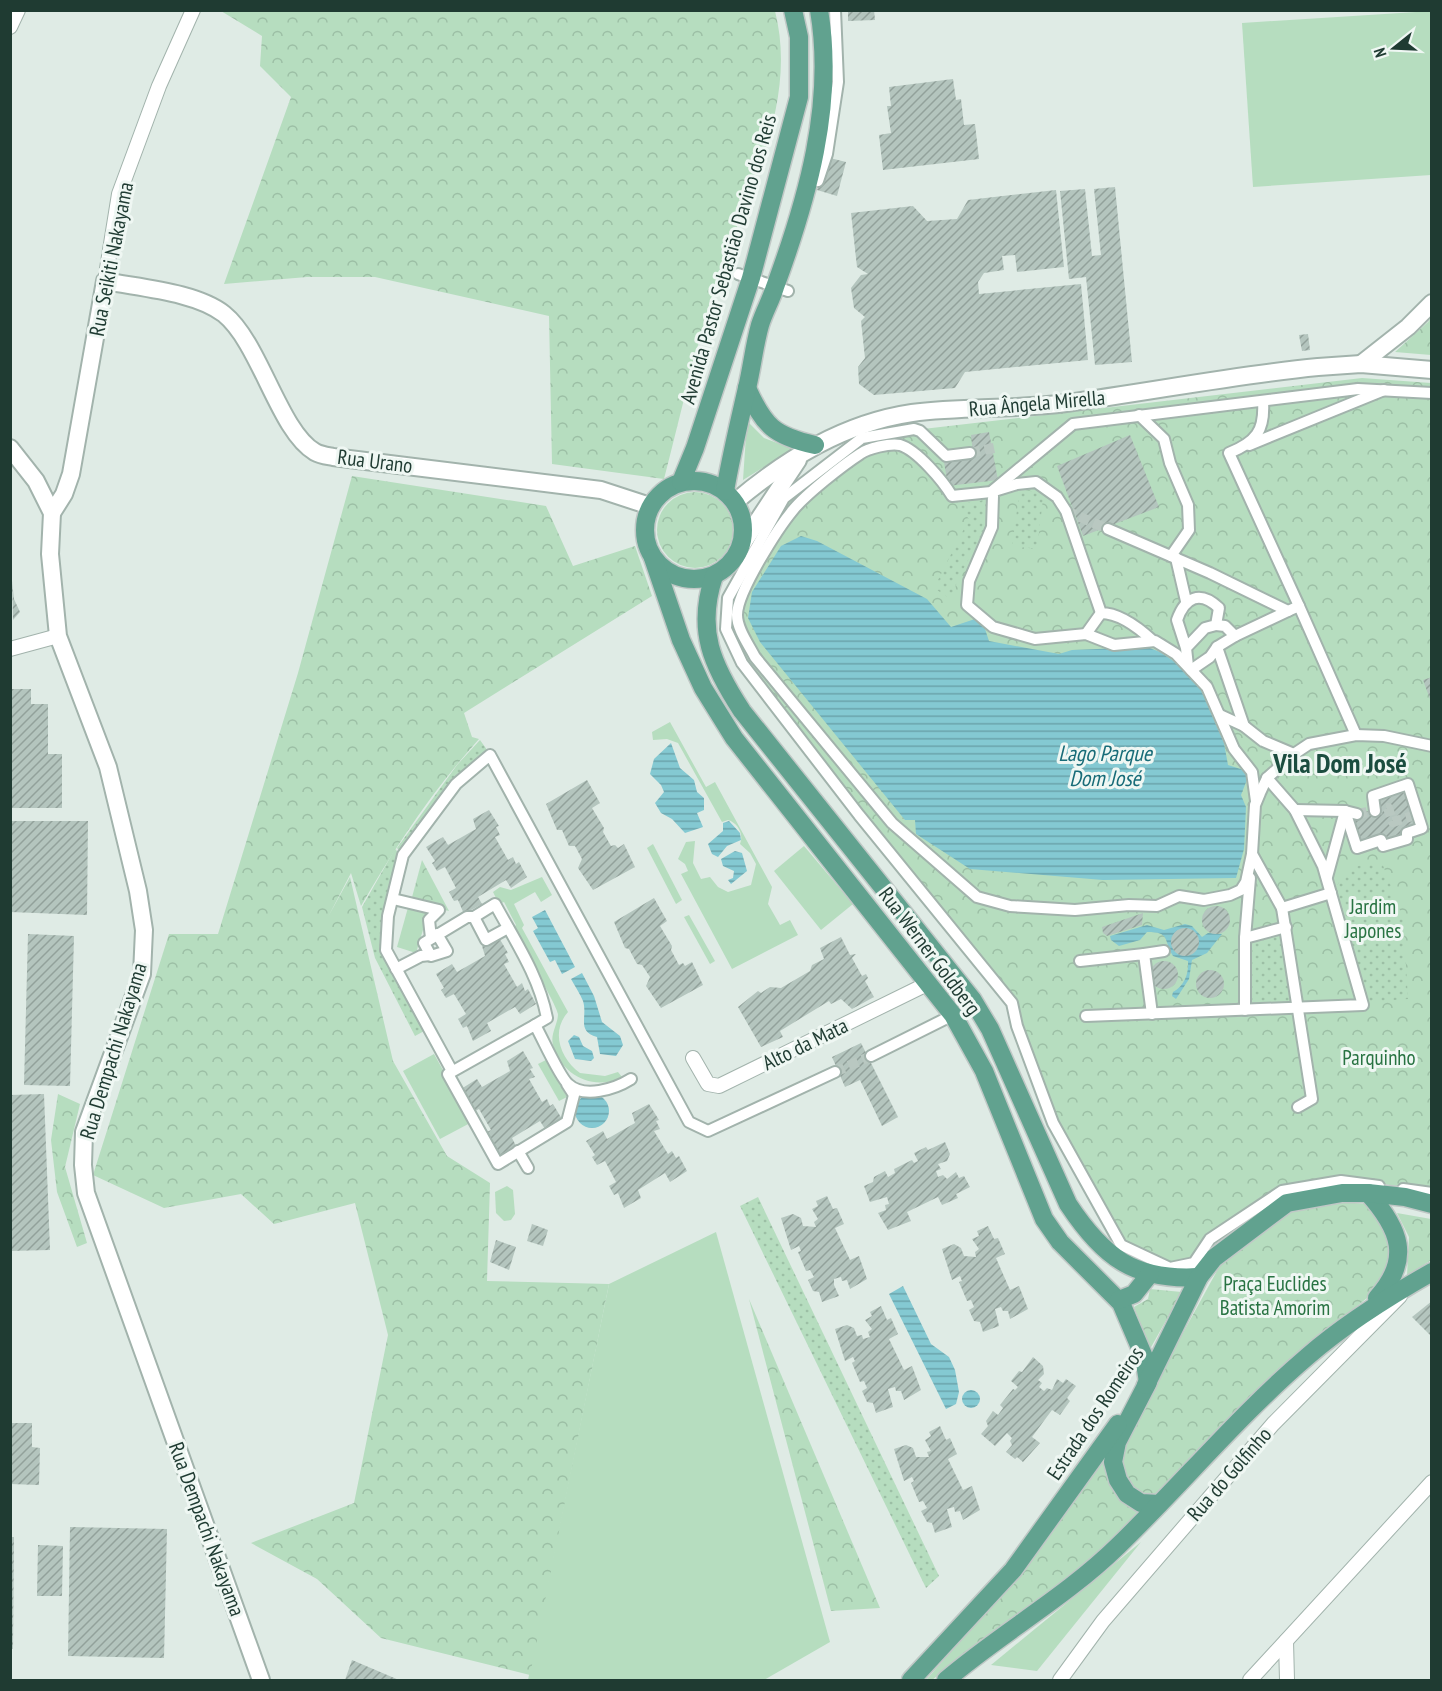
<svg xmlns="http://www.w3.org/2000/svg" width="1442" height="1691" viewBox="0 0 1442 1691" font-family="'PT Sans Narrow',sans-serif">
	<style>
		.grass { fill: #b6ddbf }
		.forest { fill: url(#forest-crowns) }
		.garden { fill: url(#garden-dots) }
		.water { fill: url(#water-rules) }
		.building { fill: url(#building-hatch) }
		.lines { fill: none; stroke-linecap: round; stroke-linejoin: round }
		.pedestrian-tunnel { stroke: #b9c8c1; stroke-width: 10; stroke-dasharray: 10 5; stroke-linecap: butt }
		.pedestrian-casing { stroke: #a2b3ac; stroke-width: 14 }
		.minor-casing { stroke: #a2b3ac; stroke-width: 16 }
		.tertiary-casing { stroke: #a2b3ac; stroke-width: 20 }
		.primary-casing { stroke: #c0c8c6; stroke-width: 21 }
		.pedestrian { stroke: #fff; stroke-width: 10 }
		.minor { stroke: #fff; stroke-width: 14 }
		.tertiary { stroke: #fff; stroke-width: 16 }
		.primary { stroke: #61a28f; stroke-width: 18 }
		.labels { text-anchor: middle; dominant-baseline: central; stroke-width: 6; stroke-linejoin: round; paint-order: stroke }
		.street-label { font-size: 21px; fill: #1f3b32; stroke: #eff7f3 }
		.park-label { font-size: 21px; fill: #287342; stroke: #eff7f3 }
		.water-label { font-size: 22px; font-style: italic; fill: #186c78; stroke: #eff7f3 }
		.district-label { font-size: 27px; font-weight: bold; fill: #1b4d3f; stroke: #eff7f3 }
	</style>
	<defs>
		<pattern id="forest-crowns" width="20" height="18" patternUnits="userSpaceOnUse" patternTransform="scale(1.5)"><rect width="20" height="18" fill="#b6ddbf"/><path d="M2 6a3 3 0 1 1 6 0M12 15a3 3 0 1 1 6 0" fill="none" stroke="#9cbfa5"/></pattern>
		<pattern id="garden-dots" width="8" height="8" patternUnits="userSpaceOnUse" patternTransform="scale(1.5)"><rect width="8" height="8" fill="#b6ddbf"/><path d="M2 2h.1M6 6h.1" fill="none" stroke="#9cbfa5" stroke-width="1.8" stroke-linecap="round"/></pattern>
		<pattern id="water-rules" width="6" height="5" patternUnits="userSpaceOnUse" patternTransform="scale(1.5)"><rect width="6" height="5" fill="#84c9d2"/><path d="M0 2.5h6" fill="none" stroke="#6ba4ab"/></pattern>
		<pattern id="building-hatch" width="6" height="6" patternUnits="userSpaceOnUse" patternTransform="scale(1.5)"><rect width="6" height="6" fill="#b4c5be"/><path d="M-1 1l2-2M0 6l6-6M5 7l2-2" fill="none" stroke="#92a19b"/></pattern>
	</defs>
	<rect width="100%" height="100%" fill="#dfebe5"/>
	<g class="grass">
		<path d="M1432 11 1431 175 1253 187 1242 23Z"/>
		<path d="M747 421 764 438 793 449 743 480Z"/>
		<path d="M670 722 706 787 715 782 772 887 768 904 780 925 790 920 798 935 732 969 681 874 688 871 685 864 678 859 686 842 695 841 693 863 701 879 710 877 718 887 728 892 751 885 756 864 750 853 740 844C744 834 738 823 728 820L722 822 678 743 667 739 653 740 652 732Z"/>
		<path d="M653 844 682 900 676 904 647 848Z"/>
		<path d="M804 846 853 904 821 930 774 871Z"/>
		<path d="M542 877 552 895 541 902 535 892 514 904 524 925 522 928 568 1012C550 1032 561 1059 580 1073L605 1076 618 1072 622 1077C594 1092 561 1075 553 1045 550 1034 558 1024 558 1014 557 1005 519 941 513 928L516 925 504 902 499 904 493 892 500 887 511 890Z"/>
		<path d="M409 904 429 910 416 953 397 947Z"/>
		<path d="M689 915 715 961 710 964 684 917Z"/>
		<path d="M434 1054 472 1122 440 1139 403 1071Z"/>
		<path d="M546 1060 567 1097 559 1101 538 1064Z"/>
		<path d="M507 1186 513 1190 515 1214 511 1220 504 1221 496 1213 495 1192Z"/>
		<path d="M716 1232 830 1642 764 1680H528L609 1284Z"/>
		<path d="M1141 1542 1037 1671 991 1665Z"/>
	</g>
	<g class="forest">
		<path d="M269 10 775 11C798 101 749 189 720 272 697 340 682 410 664 479L552 464 549 316 375 277H307L224 284 291 97 260 66 262 36 221 11Z"/>
		<path d="M1431 318V355L1395 352 1428 322Z"/>
		<path d="M1362 378 1431 383V1191L1342 1178 1280 1189 1208 1238 1192 1260 1171 1266 1123 1243 1055 1122 1012 1002 744 663 727 629 730 599 785 499 862 439 923 429Z"/>
		<path d="M352 476 546 506 573 566 635 546 652 596 464 713 472 737 479 739C433 790 395 847 361 906L351 873 328 917 350 877 393 1061 447 1156 490 1183 487 1281 609 1284 530 1675 381 1638 317 1579 251 1543 354 1503 388 1335 355 1203 274 1224 241 1194 164 1208 93 1175 169 934H218L298 673Z"/>
		<circle cx="695" cy="530" r="38"/>
		<path d="M422 860 449 911 411 901Z"/>
		<path d="M58 1094 80 1104 65 1167 87 1243 77 1247 57 1192 51 1140Z"/>
		<path d="M1342 1202 1367 1204 1389 1231 1391 1251 1385 1283 1267 1381 1152 1497 1131 1490 1120 1464 1126 1437 1224 1258 1290 1212Z"/>
		<path d="M1397 1213 1431 1219V1260L1407 1276 1409 1237Z"/>
		<path d="M1150 1289 1182 1292 1150 1349 1134 1307 1148 1299Z"/>
		<path d="M749 1299 880 1608 831 1611Z"/>
		<path d="M1109 1453 1141 1509 1093 1562 1036 1601 932 1680H926L1039 1551Z"/>
	</g>
	<g class="garden">
		<path d="M1020 489 1035 492 1043 499 1037 549 1012 546Z"/>
		<path d="M986 499 981 536 957 581 952 600 934 588 969 519 954 502H977Z"/>
		<path d="M480 740 490 754 455 784 402 853 397 848 457 765Z"/>
		<path d="M395 849 401 855 384 951 426 1030 415 1036 375 958 362 907Z"/>
		<path d="M1382 863 1403 917 1408 999 1365 1002 1333 891C1349 867 1354 864 1382 863Z"/>
		<path d="M1284 929 1297 1006 1247 1008V939Z"/>
		<path d="M758 1197 939 1576 926 1588 740 1206Z"/>
	</g>
	<g class="water">
		<path d="M801 536 817 541 927 599 951 627 981 617 989 641 1059 654 1072 650 1147 647 1160 652 1178 664 1201 690 1224 743 1228 765 1250 772 1241 795 1246 807 1244 849 1236 878 1103 880 970 869 916 834 915 820H905L760 642 748 618 752 592 781 546Z"/>
		<path d="M671 743 680 768 694 780 697 792 704 798V810L697 813 703 827 685 833 672 819 661 813 655 803 664 792 661 785 650 774 654 759Z"/>
		<path d="M729 821 740 833 741 840 727 846 718 857 712 854 708 844 723 831V823Z"/>
		<path d="M735 851 742 853 747 871 731 884 728 880 733 878 734 871 723 866 721 859Z"/>
		<path d="M545 910 575 967 562 974 555 960 550 962 533 931 538 928 532 917Z"/>
		<path d="M1185 924 1192 926 1202 937 1208 933 1222 934 1207 953 1192 960 1189 979 1176 999 1172 996 1173 992C1184 986 1189 974 1188 961L1173 956C1163 940 1171 932 1147 932L1140 940 1119 946 1111 940 1110 936 1147 925 1164 930Z"/>
		<path d="M582 973 594 996 602 1022 620 1036 623 1045 616 1056 600 1054 597 1037C576 1031 588 1017 583 1001 580 994 575 986 571 979Z"/>
		<path d="M574 1035 579 1037 583 1046 592 1051 594 1058 591 1061 575 1059 568 1041Z"/>
		<circle cx="592" cy="1111" r="17"/>
		<path d="M903 1286 931 1344 949 1357 955 1370 959 1392 956 1404 946 1409 889 1294Z"/>
		<circle cx="971" cy="1399" r="9"/>
	</g>
	<g class="building">
		<path d="M848 10H874L875 20 848 21Z"/>
		<path d="M953 79 956 100 961 99 964 125 975 124 979 159 883 170 879 135 891 133 887 106H891L889 87Z"/>
		<path d="M826 157 846 162 837 196 817 190Z"/>
		<path d="M1115 187 1132 362 1095 365 1086 277 1069 279 1060 191 1085 189 1092 256 1101 255 1094 189Z"/>
		<path d="M1056 190 1064 267 1017 272 1015 255 1002 256 1004 270 984 273 978 282 979 294 1081 284 1088 360 965 372 955 388 874 395 859 384 858 367 865 358 861 321 865 317 854 308 851 288 861 275 868 274 857 267 851 213 913 206 927 221 957 219 968 200Z"/>
		<path d="M1308 334 1310 350 1302 351 1299 335Z"/>
		<path d="M989 432 998 480 948 486 944 462 969 458 973 453 971 435Z"/>
		<path d="M1130 435 1159 507 1083 536 1057 466Z"/>
		<path d="M12 581 14 599 20 612 13 620Z"/>
		<path d="M1432 677V702H1431L1423 680Z"/>
		<path d="M10 689H31V704H48V754H62V808H10Z"/>
		<path d="M587 780 600 803 592 808 604 828 603 832 611 846 615 845 618 848 624 844 635 867 593 890 578 868 582 859 575 846H569L562 830H557L546 804Z"/>
		<path d="M1403 788 1415 826 1401 830 1402 835 1385 840 1383 835 1360 843 1351 815 1380 808 1376 797Z"/>
		<path d="M489 810 499 826 496 827 500 835 495 837 508 860 513 857 516 864 519 862 527 877 511 888 506 880 478 897 482 904 464 914 458 900 454 901 449 892 456 888 445 867 437 871 432 863 435 861 426 847 443 837 448 845 476 829 473 819Z"/>
		<path d="M10 821H88L87 915 10 912Z"/>
		<path d="M654 898 667 921 660 926 672 946 671 950 679 965 683 963 685 966 692 962 703 985 661 1008 646 986 650 977 642 965 637 964 629 949 625 948 614 922Z"/>
		<circle cx="1216" cy="920" r="14"/>
		<path d="M1143 913 1142 925 1107 936 1103 933 1102 927Z"/>
		<circle cx="1185" cy="942" r="14"/>
		<path d="M28 934 74 936 70 1086 24 1085Z"/>
		<path d="M498 936 508 953 505 954 509 962 504 964 517 987 522 983 525 991 528 989 536 1004 520 1014 515 1007 487 1023 491 1031 473 1041 467 1026 463 1028 458 1019 466 1014 454 994 446 998 441 990 444 988 436 974 452 964 457 972 485 956 482 946Z"/>
		<path d="M841 937 850 955 856 954 852 958 862 976 866 974 868 978 865 981 874 997 852 1009 841 999 831 1004 829 1001 780 1031 783 1037 761 1047 738 1007 758 991 761 993 770 987 781 988 810 971 812 965 824 959 820 948Z"/>
		<circle cx="1164" cy="975" r="14"/>
		<circle cx="1210" cy="984" r="14"/>
		<path d="M861 1043 898 1117 882 1126 860 1080 845 1087 832 1057Z"/>
		<path d="M523 1051 533 1068 530 1069 535 1077 529 1079 542 1102 547 1099 550 1106 553 1104 562 1119 545 1129 540 1121 512 1138 516 1146 499 1156 492 1141 488 1143 483 1134 491 1130 479 1109 471 1113 461 1089 477 1079 482 1087 510 1071 507 1061Z"/>
		<path d="M44 1094 50 1250 10 1251V1095Z"/>
		<path d="M649 1104 659 1120 656 1121 660 1129 654 1131 668 1154 672 1151 676 1158 679 1156 687 1171 670 1182 665 1173 638 1190 641 1198 624 1208 618 1193 614 1195 609 1186 616 1182 605 1161 597 1165 592 1157 595 1155 586 1141 603 1131 607 1139 635 1123 632 1113Z"/>
		<path d="M945 1142 950 1154 947 1161 938 1164 941 1169 936 1171 938 1177 943 1175 947 1179 956 1172 959 1178 964 1176 970 1187 956 1194 958 1198 942 1205 938 1197 907 1212 911 1221 888 1230 878 1213 886 1210 885 1205 889 1204 887 1197 870 1202 864 1186 873 1182 874 1177 885 1171 888 1177 895 1173 894 1169 912 1160 914 1163 918 1161 914 1153 926 1147 928 1150Z"/>
		<path d="M827 1196 833 1209 837 1208 844 1224 835 1228 850 1260 859 1256 867 1279 850 1289 847 1280 842 1281 841 1277 834 1279V1285L839 1296 822 1302 819 1292 813 1291 808 1280 814 1277 810 1270 806 1271 798 1252 801 1251 799 1246 791 1250 781 1218 793 1214 801 1218 803 1226 816 1227 814 1222 818 1219 812 1209 818 1206 816 1201Z"/>
		<path d="M532 1224 548 1230 543 1246 527 1241Z"/>
		<path d="M988 1226 994 1239 998 1238 1005 1254 996 1258 1010 1290 1019 1286 1028 1309 1010 1319 1008 1311H1003L1001 1307 995 1309 999 1326 983 1332 980 1322 974 1321 969 1310 974 1307 971 1300 967 1301 959 1282 962 1281 960 1276 952 1280 942 1249 954 1244 961 1248 964 1256 976 1257 975 1252 979 1249 972 1239 979 1236 977 1231Z"/>
		<path d="M496 1240 516 1247 509 1270 490 1262Z"/>
		<path d="M1432 1301V1337L1412 1317Z"/>
		<path d="M881 1306 887 1320 891 1318 898 1334 889 1339 904 1370 912 1366 921 1390 904 1400 901 1391H896L895 1387 888 1389 893 1407 876 1413 873 1403 867 1402 862 1391 867 1388 864 1381 860 1382 852 1363 855 1361 853 1357 845 1361 835 1329 847 1325 854 1328 857 1336 862 1335 863 1339 870 1337 868 1332 872 1329 865 1320 872 1316 870 1312Z"/>
		<path d="M1033 1357 1043 1366 1044 1374 1038 1380 1042 1383 1039 1387 1044 1391 1047 1388 1052 1390 1057 1379 1063 1383 1066 1379 1076 1386 1067 1398 1070 1401 1060 1415 1052 1410 1032 1437 1040 1443 1023 1462 1017 1457 1015 1459 1006 1452 1012 1445 1010 1441 1012 1438 1007 1433 995 1446 981 1434 988 1426 986 1421 993 1411 998 1415 1003 1408 1000 1405 1013 1389 1015 1390 1018 1387 1011 1381 1019 1371 1022 1372Z"/>
		<path d="M10 1423H32V1447L40 1448 39 1485 10 1484Z"/>
		<path d="M940 1426 946 1440 950 1438 957 1454 948 1459 963 1490 972 1486 980 1510 963 1520 960 1511 955 1512 954 1507 947 1509 952 1527 935 1533 932 1523 927 1522 921 1511 927 1508 923 1501 919 1502 911 1483 914 1481 912 1477 904 1481 894 1449 906 1445 913 1448 916 1457H929L927 1452 931 1451 925 1440 931 1436 929 1432Z"/>
		<path d="M70 1527 167 1529 164 1658 68 1656Z"/>
		<path d="M10 1537H14L13 1649H10Z"/>
		<path d="M38 1545 63 1546 62 1596H37Z"/>
		<path d="M352 1660 399 1680H345Z"/>
	</g>
	<g class="lines">
		<g class="pedestrian-tunnel">
			<path d="M970 453 994 448"/>
			<path d="M1066 511 1108 529"/>
			<path d="M1357 814 1388 808 1393 822 1412 816"/>
			<path d="M835 1072 871 1056"/>
		</g>
		<g class="pedestrian-casing">
			<g id="pedestrian">
				<path d="M818 181 827 154 838 82 835 10"/>
				<path d="M738 274 788 291"/>
				<path d="M1432 393 1358 389 1073 424 991 492 952 496C943 481 917 450 900 445 890 443 868 448 860 454 843 465 806 494 793 510 778 528 737 592 737 615 737 629 749 645 755 657L892 823 977 897 1010 906 1075 910 1129 905 1157 906 1179 896 1204 900 1230 895 1241 890 1246 882 1252 854 1255 805 1260 793 1267 778 1294 754 1309 744 1356 735 1384 736 1432 746"/>
				<path d="M1263 401C1265 431 1256 442 1229 453L1299 606"/>
				<path d="M1139 415 1164 439 1170 463 1188 505 1189 530 1171 556"/>
				<path d="M1249 445 1384 390"/>
				<path d="M970 453 946 456 920 431 914 429 862 438 784 498 728 598 726 629 742 663 859 815 1012 1003 1017 1026 1053 1123 1121 1245 1170 1268 1194 1263 1210 1239 1282 1191 1341 1181 1379 1186"/>
				<path d="M1108 529 1210 573 1288 611 1299 606 1356 735"/>
				<path d="M1176 558 1186 601"/>
				<path d="M1216 625 1225 626 1235 636 1217 647"/>
				<path d="M1086 634 1101 613"/>
				<path d="M1235 636 1288 611"/>
				<path d="M1153 641C1139 628 1120 613 1101 613L1066 511 1057 497 1036 482 1017 484 991 492 993 496 992 527 969 581 967 605 993 627 1035 639 1086 634 1114 645 1155 641 1176 654 1207 687 1234 749 1252 772 1256 801"/>
				<path d="M1186 648 1205 628 1216 625 1219 608C1200 590 1185 597 1177 620L1186 648 1188 666"/>
				<path d="M1191 670 1210 657 1217 647 1244 726"/>
				<path d="M1220 715 1244 726 1263 741 1294 754"/>
				<path d="M1295 810 1345 811 1357 814"/>
				<path d="M1345 811 1357 848 1381 840 1383 846 1407 839V833L1422 828 1408 784 1373 796 1375 811"/>
				<path d="M1252 854 1282 908"/>
				<path d="M1327 877 1345 811"/>
				<path d="M393 899 439 910 429 920 431 938"/>
				<path d="M474 917 486 940 508 928"/>
				<path d="M437 934 447 951 431 956 424 943 467 917H474L495 904C515 941 539 976 547 1018L535 1025"/>
				<path d="M1245 938 1286 927"/>
				<path d="M1144 954 1164 951"/>
				<path d="M1080 961 1144 954 1152 1014"/>
				<path d="M396 969 421 956 430 955"/>
				<path d="M1245 1010V938L1250 878"/>
				<path d="M1086 1016 1363 1005 1323 866 1295 810 1267 778"/>
				<path d="M871 1056 953 1015"/>
				<path d="M452 1071 386 950 388 916 403 855 456 784 490 755 689 1122 708 1131 835 1072"/>
				<path d="M567 1084 574 1095 567 1122 498 1164 448 1074 535 1025C542 1037 559 1076 568 1084 584 1099 615 1089 631 1079"/>
				<path d="M1298 1107 1312 1099 1282 908 1331 893"/>
				<path d="M518 1151 528 1168"/>
				<path d="M1403 1189 1432 1193"/>
			</g>
		</g>
		<g class="minor-casing">
			<g id="minor">
				<path d="M10 27 18 10"/>
				<path d="M105 281 119 194 159 86 193 10"/>
				<path d="M10 649 58 636"/>
				<path d="M693 1058 708 1084 719 1086 929 983"/>
				<path d="M1286 1641 1287 1680"/>
				<path d="M1060 1680 1103 1621 1273 1424 1400 1296"/>
				<path d="M1250 1680 1432 1482"/>
			</g>
		</g>
		<g class="tertiary-casing">
			<g id="tertiary">
				<path d="M1361 364 1408 327 1432 303"/>
				<path d="M10 448 36 481 52 513 50 554 58 636 108 767 138 891 144 930 142 974 84 1132 83 1165 86 1193 261 1680"/>
				<path d="M735 502C786 459 844 423 912 413 962 406 1015 410 1066 403 1150 392 1234 375 1318 367L1361 364 1432 370"/>
				<path d="M52 513 64 494 71 474 105 281C140 288 196 292 224 314 260 343 279 431 315 452 320 455 328 456 333 457L601 490 650 506"/>
				<path d="M741 546 798 460"/>
			</g>
		</g>
		<g class="primary-casing">
			<g id="primary">
				<path d="M747 388C764 426 774 436 815 445"/>
				<circle cx="694" cy="530" r="49"/>
				<path d="M681 482 695 448 751 278 799 97V37L793 10"/>
				<path d="M725 491C731 456 739 423 747 388 752 368 754 346 760 325 764 312 771 300 775 287 807 200 835 104 819 10"/>
				<path d="M653 558 681 640 703 688 734 738 953 1015 984 1071 1044 1219 1060 1242 1121 1303 1144 1357 1148 1382 1117 1442 1113 1462 1118 1480 1127 1494 1141 1503 1159 1504"/>
				<path d="M714 576C696 630 712 665 742 711L972 999 990 1029 1068 1204C1103 1257 1134 1281 1199 1277"/>
				<path d="M1368 1193C1400 1229 1412 1259 1377 1298"/>
				<path d="M1119 1300 1134 1294 1150 1274"/>
				<path d="M1146 1385 1199 1277 1214 1258 1287 1203 1342 1193H1368L1405 1197 1432 1204"/>
				<path d="M911 1680 1013 1570 1118 1424"/>
				<path d="M946 1680C1001 1633 1066 1597 1118 1546 1182 1484 1240 1414 1308 1356 1346 1323 1388 1297 1432 1272"/>
			</g>
		</g>
		<use href="#pedestrian" class="pedestrian"/>
		<use href="#minor" class="minor"/>
		<use href="#tertiary" class="tertiary"/>
		<use href="#primary" class="primary"/>
	</g>
	<g class="labels">
		<g class="street-label">
			<text transform="translate(111 259) rotate(-79)">Rua Seikiti Nakayama</text>
			<text transform="translate(728 259) rotate(-74)">Avenida Pastor Sebastião Davino dos Reis</text>
			<text transform="translate(1037 403) rotate(-5)">Rua Ângela Mirella</text>
			<text transform="translate(375 461) rotate(7)">Rua Urano</text>
			<text transform="translate(930 951) rotate(53)">Rua Werner Goldberg</text>
			<text transform="translate(805 1044) rotate(-26)">Alto da Mata</text>
			<text transform="translate(113 1051) rotate(-73)">Rua Dempachi Nakayama</text>
			<text transform="translate(1095 1413) rotate(-56)">Estrada dos Romeiros</text>
			<text transform="translate(1229 1474) rotate(-49)">Rua do Golfinho</text>
			<text transform="translate(207 1529) rotate(70)">Rua Dempachi Nakayama</text>
		</g>
		<g class="park-label">
			<text x="1373" y="906">Jardim<tspan x="1373" dy="24">Japones</tspan></text>
			<text x="1379" y="1057">Parquinho</text>
			<text x="1275" y="1283">Praça Euclides<tspan x="1275" dy="24">Batista Amorim</tspan></text>
		</g>
		<g class="water-label">
			<text x="1105" y="753">Lago Parque<tspan x="1105" dy="25">Dom José</tspan></text>
		</g>
		<g class="district-label">
			<text x="1340" y="763">Vila Dom José</text>
		</g>
	</g>
	<rect width="1442" height="1691" fill="none" stroke="#1f3b32" stroke-width="24"/>
	<g transform="translate(1394 48) rotate(252)" stroke="#eff7f3" stroke-width="4.5" paint-order="stroke">
	<path d="M0-4.5L10 22L0 15L-10 22Z" fill="#1f3b32"/>
	<text y="-9" font-size="16" font-weight="bold" text-anchor="middle" fill="#1f3b32">N</text>
	</g>
</svg>
